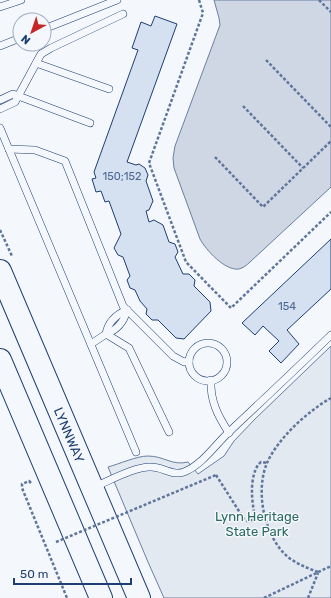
<svg xmlns="http://www.w3.org/2000/svg" width="331" height="598" viewBox="0 0 331 598" font-family="Rubik,sans-serif">
	<style>
		.green { fill: #e3e9f0; stroke: #687fa3 }
		.water { fill: #cfd7e4; stroke: #687fa3 }
		.building { fill: #d5e0f0; stroke: #1d3f73 }
		.lines { fill: none; stroke-linecap: round; stroke-linejoin: round }
		.lane-casing { stroke: #1d3f73; stroke-width: 8 }
		.highway-casing { stroke: #1d3f73; stroke-width: 24 }
		.path { stroke: #5e769c; stroke-width: 2.5; stroke-dasharray: 3 2; stroke-linecap: butt }
		.lane { stroke: #f4f7fb; stroke-width: 7 }
		.highway { stroke: #f4f7fb; stroke-width: 22 }
		.path-bridge { stroke: #5e769c; stroke-width: 2.5; stroke-dasharray: 3 2; stroke-linecap: butt }
		.labels { text-anchor: middle; dominant-baseline: central; stroke-width: 3; stroke-linejoin: round; paint-order: stroke }
		.number-label { font-size: 11px; fill: #4b6792 }
		.street-label { font-size: 13px; fill: #1d3f73; stroke: #f4f7fb }
		.park-label { font-size: 13px; fill: #2c6c60; stroke: #f4f7fb }
	</style>
	<rect width="100%" height="100%" fill="#f4f7fb"/>
	<path class="green" d="M331 346V598H164L148 562 108 467C119 464 137 456 148 456 164 456 172 466 188 462L198 474 224 456 234 441 255 419Z"/>
	<path class="water" d="M214 0H331V187L250 262C247 265 243 268 239 269 225 271 206 250 200 239L174 168 173 158 175 146 220 25 219 18Z"/>
	<g class="building">
		<path d="M155 16 177 24 127 162 136 165 139 164 145 168 148 175 146 181 153 201 149 210 146 211 149 222 154 220 163 225 169 242 175 244 178 252 175 257 183 274H189L195 280 194 286 210 302 211 311 184 339 176 338 158 320H152L146 314 147 309 140 301 135 290 130 288 127 280 130 276 123 257 118 255 114 248 121 234 109 201 105 202 101 191 96 192 92 179 96 178 94 172 138 50 132 48 141 22 151 26Z"/>
		<path d="M331 239V289L287 330 299 344 281 363 269 351 279 341 263 326 255 335 242 323Z"/>
	</g>
	<g class="lines">
		<g class="lane-casing">
			<g id="lane">
				<path d="M0 7 21 0"/>
				<path d="M44 29 117 0"/>
				<path d="M0 46 20 38"/>
				<path d="M36 63 109 89"/>
				<path d="M0 100 13 94 90 123"/>
				<path d="M0 109 15 102 41 54 51 48 123 14"/>
				<path d="M0 128 136 452"/>
				<path d="M9 149 35 150 65 161 123 306 173 356 184 362 189 361"/>
				<path d="M106 334C108 322 115 315 127 310"/>
				<path d="M106 334C117 330 124 322 127 310"/>
				<circle cx="208" cy="362" r="19"/>
				<path d="M91 344 106 334 129 348 169 432"/>
				<path d="M211 380C210 401 218 416 229 433"/>
				<path d="M94 487C109 481 136 466 151 467 163 467 172 476 184 472 202 465 215 445 229 432 263 400 297 368 331 335"/>
			</g>
		</g>
		<g class="highway-casing">
			<g id="highway">
				<path d="M0 271 139 598"/>
				<path d="M0 360 101 598"/>
			</g>
		</g>
		<g class="path">
			<path d="M199 0 203 13 149 163 186 262 231 308 331 212"/>
			<path d="M319 0 331 12"/>
			<path d="M266 60 331 127"/>
			<path d="M243 106 303 168"/>
			<path d="M215 157 263 207 331 141"/>
			<path d="M0 230 12 256"/>
			<path d="M216 475 244 519 247 521H251L255 517C255 513 253 509 253 505 251 493 251 470 261 462L267 463"/>
			<path d="M31 483 29 481 22 484V488L67 598"/>
			<path d="M318 572C307 568 297 564 288 557 264 537 255 491 267 463 278 438 308 411 331 398"/>
			<path d="M264 598 331 566"/>
			<path d="M308 598 318 573"/>
		</g>
		<use href="#lane" class="lane"/>
		<use href="#highway" class="highway"/>
		<path class="path-bridge" d="M56 542 216 475"/>
	</g>
	<g class="labels">
		<g class="number-label">
			<text x="122" y="176">150;152</text>
			<text x="287" y="306">154</text>
		</g>
		<g class="street-label">
			<text transform="translate(69 435) rotate(67)">LYNNWAY</text>
		</g>
		<g class="park-label">
			<text x="257" y="516">Lynn Heritage<tspan x="257" dy="15">State Park</tspan></text>
		</g>
	</g>
	<g transform="translate(32 32) rotate(220)"><circle r="19" fill="#f4f7fb" stroke="#9eadc5"/>
	<path d="M0-3L7 15L0 10L-7 15Z" fill="#c62828"/>
	<text y="-6" font-size="11" font-weight="bold" text-anchor="middle" fill="#1d3f73">N</text>
	</g>
	<path d="M14 578v6h117v-6" fill="none" stroke="#1d3f73" stroke-width="2"/>
	<text x="20" y="578" font-size="12" fill="#1d3f73" stroke="#f4f7fb" stroke-width="3" paint-order="stroke">50 m</text>
</svg>
